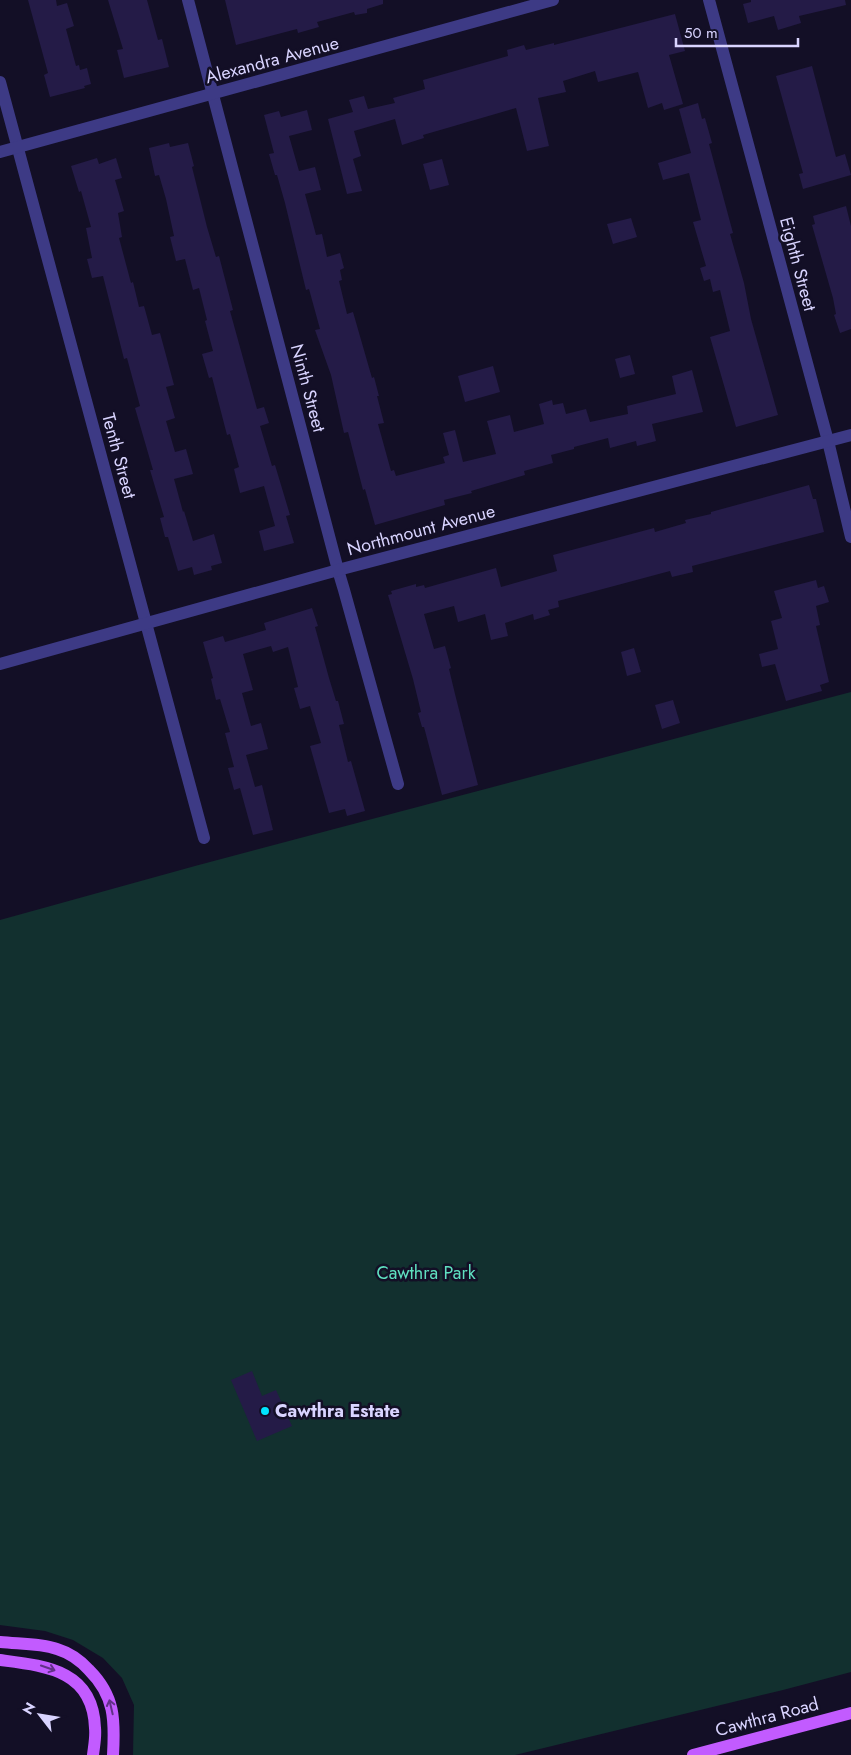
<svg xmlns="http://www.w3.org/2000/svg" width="851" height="1755" viewBox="0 0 851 1755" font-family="Jost,sans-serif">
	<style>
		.park { fill: #12302f }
		.building { fill: #241b47 }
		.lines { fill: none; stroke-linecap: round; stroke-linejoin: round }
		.minor { stroke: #3d3a85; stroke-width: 12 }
		.major { stroke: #c25bff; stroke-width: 12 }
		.oneway { stroke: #623188 }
		.poi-dot { fill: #00e5ff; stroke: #130f26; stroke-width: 2 }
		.labels { text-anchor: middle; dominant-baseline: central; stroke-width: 5; stroke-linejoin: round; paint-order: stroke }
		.street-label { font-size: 18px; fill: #d9d4ff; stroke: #130f26 }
		.park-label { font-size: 18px; fill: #5fe0c0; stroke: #130f26 }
		.poi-label { font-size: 18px; font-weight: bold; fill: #d9d4ff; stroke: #130f26; text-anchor: start }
	</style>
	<rect width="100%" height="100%" fill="#130f26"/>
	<path class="park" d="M851 692V1672L783 1690 515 1755H133L134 1705 122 1678 103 1658 73 1640 45 1631 0 1625V920L195 866Z"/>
	<g class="building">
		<path d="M28 0H56L57 6 67 3 74 26 66 29 76 66 79 65 80 70 87 68 91 84 84 86 85 88 50 97 44 75 48 73Z"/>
		<path d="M108 0H147L158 40 162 39 169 67 124 78 117 50 123 49Z"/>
		<path d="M225 0H383V4L367 9V13L355 15 354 12 317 22 319 27 298 33 297 29 236 45Z"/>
		<path d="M751 0H845L846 5 799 16 801 23 778 30 774 16 748 23 743 4 751 2Z"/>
		<path d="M675 14 685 51 669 55 683 104 664 110 662 103 648 108 638 72 598 82 595 71 563 81 566 92 538 98 549 146 527 151 516 108 423 135 424 138 402 145 395 119 354 131 361 156 353 159 362 191 347 194 328 119 353 112 349 100 364 96 368 109 395 103 393 98 425 89 423 80 508 56 507 50 524 45 526 50 554 43V45Z"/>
		<path d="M812 66 836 157 845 154 851 175 803 189 799 174 803 173 776 76Z"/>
		<path d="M698 103 702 119 705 118 712 143 709 144 733 233 730 234 744 283 751 319 778 415 736 427 710 337 730 331 720 290 713 292 710 279 704 281 700 268 706 266 693 222 701 220 689 173 663 180 658 163 691 153 679 109Z"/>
		<path d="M307 110 312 130 289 136 299 171 315 167 321 190 305 194 316 235 322 234 327 257 340 253 344 268 340 270 342 280 339 281 347 314 353 312 372 378 374 377 379 396H377L384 423 378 424 391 471 394 470 396 476 445 463 443 457 449 455 443 433 455 430 463 462 496 454 487 421 510 415 514 432 544 424 539 404 552 400 553 405 563 403 566 414 586 409 590 422 628 414 627 406 676 394 672 376 692 370 703 412 652 424 656 441 637 446 636 441 610 448 608 438 574 447V449L551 455 553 463 524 471 525 475 471 491 472 493 444 500 445 505 375 525 365 489 363 490 348 432 344 433 331 375 315 330 320 329 309 289 306 290 285 203 277 175H275L269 154 274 153 264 115 279 111 281 117Z"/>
		<path d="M169 143 170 147 188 143 194 166 192 167 207 227 216 257 219 256 233 310 230 311 257 409 264 407 269 423 260 426 272 466 275 465 290 515 286 516 294 543 264 551 259 531 275 526 264 486 240 493 234 469 239 467 230 434 227 435 212 377 209 378 202 354 213 351 205 321 207 320 199 288 193 290 185 259 176 261 170 237 174 236 166 199 159 175 155 176 149 148Z"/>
		<path d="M97 158 99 164 116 158 122 178 115 180 124 211 118 213 122 237 119 238 131 283 133 282 139 307 144 306 152 335 160 333 174 385 166 387 175 418 166 421 175 452 186 449 193 474 174 479 183 512 184 511 193 541 214 534 222 563 211 566 212 570 194 575 192 567 178 571 168 537H165L160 518 164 517 150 470H153L135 408 140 406 127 358 124 359 103 276 92 278 87 259 92 258 86 228 91 227 81 191 79 192 71 166Z"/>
		<path d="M442 159 449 185 430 190 423 164Z"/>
		<path d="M846 206 851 226V329L840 333 834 315 836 314 833 298 812 225 815 224 813 216Z"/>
		<path d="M631 218 637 237 613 244 607 224Z"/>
		<path d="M630 355 635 374 620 378 615 359Z"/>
		<path d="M493 366 500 392 465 402 458 376Z"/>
		<path d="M809 485 813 499H816L824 532 692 566 693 572 672 577 670 571 558 601 559 607 548 610 550 615 534 620 533 614 505 623 508 636 491 640 485 614 458 622 454 606 424 614 434 649 445 646 451 668 449 669 455 694 478 785 442 795 424 727H422L418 713 421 712 413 679 388 595 392 594 391 591 416 584V587L424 585 425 588 496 568 501 587 557 571 553 555 654 528 655 532 686 523 685 520 711 514V512Z"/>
		<path d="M816 580 818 588 824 586 829 602 816 606 820 625 816 626 829 682 820 685 822 691 786 701 775 664 762 667 759 654 778 649 771 621 782 618 774 591Z"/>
		<path d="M312 608 318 626 315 627 329 678 336 701H338L344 724 339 725 348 762 351 761 365 811 347 816 345 809 329 813 310 746 321 743 310 706 300 709 294 688 298 687 288 647 273 652 271 646 243 654 253 690 242 693 251 726 261 723 268 749 246 755 255 787 262 785 273 830 253 835 240 788 234 790 228 768 234 767 225 733 230 732 220 699 216 700 211 679 213 678 203 642 223 636 225 642 266 630 264 623Z"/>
		<path d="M634 648 641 672 627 676 621 652Z"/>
		<path d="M673 700 680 723 662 729 655 705Z"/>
		<path d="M252 1371 262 1396 276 1390 292 1426 257 1441 231 1380Z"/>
	</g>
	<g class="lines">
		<g class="minor">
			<path d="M188 0 338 570 344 590 398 784"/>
			<path d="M709 0 828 441 851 537"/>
			<path d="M0 82 204 838"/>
			<path d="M0 152 553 0"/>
			<path d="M0 664 338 570 851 435"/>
		</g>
		<g class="major">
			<path d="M0 1642C19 1644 39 1643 57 1649 70 1653 80 1660 89 1670 115 1696 115 1720 113 1755"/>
			<path d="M0 1660C46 1666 93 1670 95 1728 96 1737 94 1746 93 1755"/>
			<path d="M693 1755 851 1713"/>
		</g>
	</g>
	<defs><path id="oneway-shaft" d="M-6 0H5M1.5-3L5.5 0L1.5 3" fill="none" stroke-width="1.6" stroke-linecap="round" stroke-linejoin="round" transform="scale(1.25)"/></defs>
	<g class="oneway">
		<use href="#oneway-shaft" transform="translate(48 1668) rotate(19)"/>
		<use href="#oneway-shaft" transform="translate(111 1707) rotate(-103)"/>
	</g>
	<circle class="poi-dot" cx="265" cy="1411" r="5"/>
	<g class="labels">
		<g class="street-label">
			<text transform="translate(272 60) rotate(-15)">Alexandra Avenue</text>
			<text transform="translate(798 264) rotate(75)">Eighth Street</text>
			<text transform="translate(308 388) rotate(75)">Ninth Street</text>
			<text transform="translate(119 456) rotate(75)">Tenth Street</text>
			<text transform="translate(421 530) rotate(-15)">Northmount Avenue</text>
			<text transform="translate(767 1717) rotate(-15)">Cawthra Road</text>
		</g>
		<g class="park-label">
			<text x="426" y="1273">Cawthra Park</text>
		</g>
		<g class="poi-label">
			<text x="275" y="1411">Cawthra Estate</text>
		</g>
	</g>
	<g transform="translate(40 1715) rotate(301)" stroke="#130f26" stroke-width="4" paint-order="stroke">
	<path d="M0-4L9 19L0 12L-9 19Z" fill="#d9d4ff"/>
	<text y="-8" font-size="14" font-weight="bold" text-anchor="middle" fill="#d9d4ff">N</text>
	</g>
	<path d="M676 38v8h122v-8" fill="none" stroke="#d9d4ff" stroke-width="2.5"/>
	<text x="684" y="38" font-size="15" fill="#d9d4ff" stroke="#130f26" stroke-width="4" paint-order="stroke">50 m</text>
</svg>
